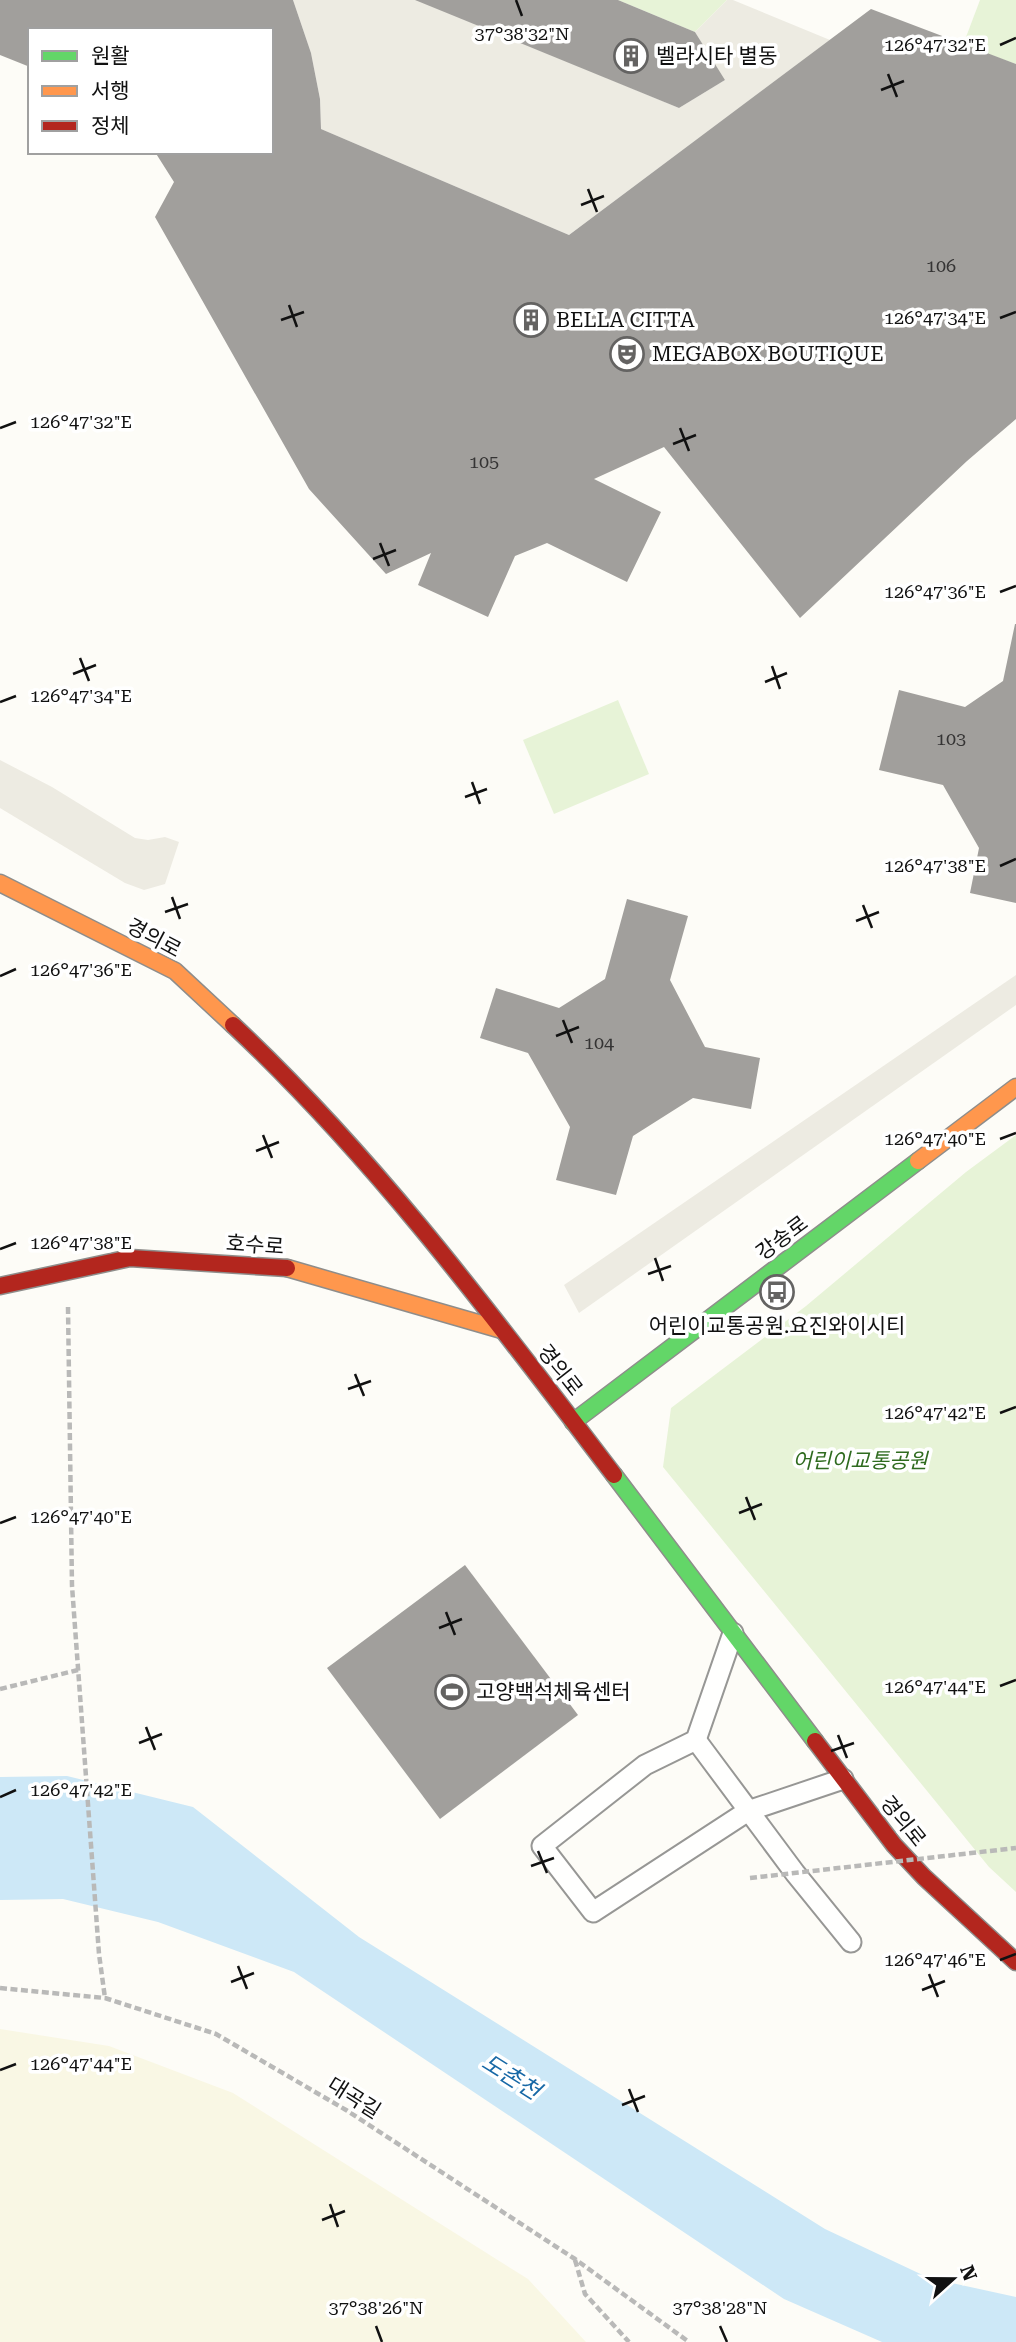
<svg xmlns="http://www.w3.org/2000/svg" width="1016" height="2342" viewBox="0 0 1016 2342" font-family="'Roboto Serif','Noto Sans KR',serif">
	<style>
		.farmland { fill: #f9f7e4 }
		.green { fill: #e7f3d7 }
		.plaza { fill: #edebe2 }
		.water { fill: #cde8f7 }
		.building { fill: #a19f9c }
		.lines { fill: none; stroke-linecap: round; stroke-linejoin: round }
		.lane-casing { stroke: #979795; stroke-width: 23 }
		.fast-casing { stroke: #8e8d8b; stroke-width: 19 }
		.slow-casing { stroke: #8e8d8b; stroke-width: 19 }
		.jam-casing { stroke: #8e8d8b; stroke-width: 19 }
		.path { stroke: #b9b9b8; stroke-width: 4.5; stroke-dasharray: 7 3.5; stroke-linecap: butt }
		.lane { stroke: #fffffe; stroke-width: 19 }
		.fast { stroke: #63d668; stroke-width: 16 }
		.slow { stroke: #ff974d; stroke-width: 16 }
		.jam { stroke: #b3261e; stroke-width: 16 }
		.path-bridge { stroke: #b9b9b8; stroke-width: 4.5; stroke-dasharray: 7 3.5; stroke-linecap: butt }
		.ticks { fill: none; stroke: #111; stroke-width: 2.5 }
		.labels { text-anchor: middle; dominant-baseline: central; stroke-width: 7; stroke-linejoin: round; paint-order: stroke }
		.number-label { font-size: 18px; fill: #353434 }
		.poi-label { font-size: 21px; fill: #111; stroke: #fff; text-anchor: start }
		.street-label { font-size: 21px; fill: #111; stroke: #fff }
		.park-label { font-size: 21px; font-style: italic; fill: #2f6b1f; stroke: #fff }
		.water-label { font-size: 23px; font-style: italic; fill: #1768a6; stroke: #fff }
		.ticks-label { font-size: 18px; text-anchor: middle; fill: #111; stroke: #fff; stroke-width: 7; stroke-linejoin: round; paint-order: stroke }
	</style>
	<rect width="100%" height="100%" fill="#fdfcf7"/>
	<path class="farmland" d="M0 2029 109 2046 233 2093 528 2279 586 2342H0Z"/>
	<g class="green">
		<path d="M618 0H727L695 32Z"/>
		<path d="M980 0H1016V64L963 45Z"/>
		<path d="M618 700 649 774 554 814 523 740Z"/>
		<path d="M1016 1135V1892L989 1867 663 1467 671 1408 806 1306 966 1172Z"/>
	</g>
	<g class="plaza">
		<path d="M293 0H420L679 108 725 80 695 32 727 0H733L830 40 569 235 321 129 320 99 311 53Z"/>
		<path d="M0 760 52 787 135 838 148 840 165 837 179 842 165 884 144 890 125 883 0 808Z"/>
		<path d="M1016 975V1005L579 1313 564 1285Z"/>
	</g>
	<path class="water" d="M67 1776 193 1807 359 1937 825 2229 929 2278 1016 2297V2342H882L784 2299 294 1972 158 1922 63 1899 0 1900V1777Z"/>
	<g class="building">
		<path d="M0 0H293L311 53 320 99 321 129 569 235 871 9 1016 64V419L967 461 800 618 664 447 594 479 661 512 627 582 547 543 515 556 488 617 418 585 431 553 386 574 309 489 155 217 174 182 155 152H271V30H30V67L0 55Z"/>
		<path d="M415 0H618L695 32 725 80 679 108Z"/>
		<path d="M1015 624H1016V903L970 893 979 848 943 785 879 770 899 690 965 707 1003 681Z"/>
		<path d="M627 899 688 916 670 980 705 1047 760 1058 751 1109 693 1098 633 1136 616 1195 556 1180 570 1127 528 1053 480 1038 496 988 559 1008 605 979Z"/>
		<path d="M465 1565 578 1715 440 1819 327 1668Z"/>
	</g>
	<g class="lines">
		<g class="lane-casing">
			<g id="lane">
				<path d="M733 1633 696 1740 645 1765 542 1846 593 1912 748 1811 843 1779"/>
				<path d="M696 1740 795 1873 851 1942"/>
			</g>
		</g>
		<g class="fast-casing">
			<g id="fast">
				<path d="M573 1422 918 1161"/>
				<path d="M614 1475 815 1741"/>
			</g>
		</g>
		<g class="slow-casing">
			<g id="slow">
				<path d="M0 883 175 971 233 1025"/>
				<path d="M918 1161 1016 1087"/>
				<path d="M287 1268 502 1330"/>
			</g>
		</g>
		<g class="jam-casing">
			<g id="jam">
				<path d="M233 1025C377 1160 495 1319 614 1475"/>
				<path d="M0 1286 130 1258 287 1268"/>
				<path d="M815 1741 894 1845 924 1877 1016 1962"/>
			</g>
		</g>
		<g class="path">
			<path d="M68 1307 72 1586 99 1954 105 1998"/>
			<path d="M0 1689 78 1670"/>
			<path d="M0 1988 105 1998 216 2034 346 2110 575 2259 689 2342"/>
			<path d="M575 2260 585 2294 629 2342"/>
		</g>
		<use href="#lane" class="lane"/>
		<use href="#fast" class="fast"/>
		<use href="#slow" class="slow"/>
		<use href="#jam" class="jam"/>
		<path class="path-bridge" d="M750 1878 1016 1848"/>
	</g>
	<path class="ticks" d="M516 0 522 16M1000 45 1016 38M888 74 897 97M881 90 904 81M588 189 597 212M581 205 604 196M289 305 297 327M1000 318 1016 312M281 320 304 312M0 428 16 422M680 428 689 451M673 444 696 435M380 543 389 566M373 559 396 550M1000 592 1016 586M80 658 89 681M772 666 780 689M73 674 96 665M765 682 787 673M0 702 16 696M472 782 480 804M465 797 487 789M1000 866 1016 859M172 897 180 919M863 905 872 928M165 912 188 904M856 921 879 912M0 976 16 969M563 1020 572 1043M556 1036 579 1027M263 1135 272 1158M1000 1139 1016 1133M256 1151 279 1142M0 1249 16 1243M655 1258 663 1281M648 1274 671 1266M355 1374 364 1396M348 1389 371 1381M1000 1413 1016 1407M746 1497 755 1520M739 1513 762 1504M0 1523 16 1517M446 1612 455 1635M439 1628 462 1619M1000 1686 1016 1680M146 1727 155 1750M838 1735 847 1758M139 1743 162 1734M831 1751 854 1743M0 1797 16 1790M538 1851 547 1873M531 1866 554 1858M1000 1960 1016 1954M238 1966 247 1989M929 1974 938 1997M231 1982 254 1973M922 1990 945 1981M0 2070 16 2064M629 2089 638 2112M622 2105 645 2096M330 2204 338 2227M322 2220 345 2211M376 2326 382 2342M720 2326 727 2342"/>
	<defs>
		<g id="building-ring" transform="scale(1.75)"><circle r="9.5" fill="#fff" stroke="#646362" stroke-width="1.5"/><path d="M-4-6H4V6H1V3H-1V6H-4ZM-2.5-4.3h1.7v1.8h-1.7ZM.8-4.3h1.7v1.8H.8ZM-2.5-1h1.7V.8h-1.7ZM.8-1h1.7V.8H.8Z" fill="#646362"/></g>
		<g id="theatre-ring" transform="scale(1.75)"><circle r="9.5" fill="#fff" stroke="#646362" stroke-width="1.5"/><path d="M-5-5.5Q0-4 5-5.5V0Q5 5 0 6Q-5 5-5 0ZM-3.3-2.5H-1v1.5H-3.3ZM1-2.5H3.3v1.5H1ZM-2.8 1Q0 5.5 2.8 1Z" fill="#646362"/></g>
		<g id="bus-ring" transform="scale(1.75)"><circle r="9.5" fill="#fff" stroke="#646362" stroke-width="1.5"/><path d="M-5-6H5V4H4V6H2V4H-2V6H-4V4H-5ZM-3.5-4V0h7V-4ZM-3.5 1.2v1.5H-2V1.2ZM2 1.2v1.5H3.5V1.2Z" fill="#646362"/></g>
		<g id="stadium-ring" transform="scale(1.75)"><circle r="9.5" fill="#fff" stroke="#646362" stroke-width="1.5"/><path d="M0-5a6.5 5 0 1 0 0 10a6.5 5 0 1 0 0-10ZM-3.5-1.8h7v3.6h-7Z" fill="#646362"/></g>
	</defs>
	<g fill-rule="evenodd">
		<use href="#building-ring" x="631" y="56"/>
		<use href="#building-ring" x="531" y="320"/>
		<use href="#theatre-ring" x="627" y="354"/>
		<use href="#bus-ring" x="777" y="1292"/>
		<use href="#stadium-ring" x="452" y="1692"/>
	</g>
	<g class="labels">
		<g class="number-label">
			<text x="941" y="265">106</text>
			<text x="484" y="461">105</text>
			<text x="951" y="738">103</text>
			<text x="599" y="1042">104</text>
		</g>
		<g class="poi-label">
			<text x="656" y="56">벨라시타 별동</text>
			<text x="556" y="320">BELLA CITTA</text>
			<text x="652" y="354">MEGABOX BOUTIQUE</text>
			<text x="777" y="1326" text-anchor="middle">어린이교통공원.요진와이시티</text>
			<text x="476" y="1692">고양백석체육센터</text>
		</g>
		<g class="street-label">
			<text transform="translate(154 938) rotate(28)">경의로</text>
			<text transform="translate(782 1238) rotate(-37)">강송로</text>
			<text transform="translate(255 1245) rotate(4)">호수로</text>
			<text transform="translate(560 1370) rotate(52)">경의로</text>
			<text transform="translate(903 1821) rotate(51)">경의로</text>
			<text transform="translate(354 2098) rotate(32)">대곡길</text>
		</g>
		<g class="park-label">
			<text x="860" y="1461">어린이교통공원</text>
		</g>
		<g class="water-label">
			<text transform="translate(511 2077) rotate(32)">도촌천</text>
		</g>
	</g>
	<g class="ticks-label">
		<text x="522" y="40">37°38'32"N</text>
		<text x="935" y="51">126°47'32"E</text>
		<text x="935" y="324">126°47'34"E</text>
		<text x="81" y="428">126°47'32"E</text>
		<text x="935" y="598">126°47'36"E</text>
		<text x="81" y="702">126°47'34"E</text>
		<text x="935" y="872">126°47'38"E</text>
		<text x="81" y="976">126°47'36"E</text>
		<text x="935" y="1145">126°47'40"E</text>
		<text x="81" y="1249">126°47'38"E</text>
		<text x="935" y="1419">126°47'42"E</text>
		<text x="81" y="1523">126°47'40"E</text>
		<text x="935" y="1693">126°47'44"E</text>
		<text x="81" y="1796">126°47'42"E</text>
		<text x="935" y="1966">126°47'46"E</text>
		<text x="81" y="2070">126°47'44"E</text>
		<text x="376" y="2314">37°38'26"N</text>
		<text x="720" y="2314">37°38'28"N</text>
	</g>
	<rect x="28" y="28" width="245" height="126" fill="#ffffff" stroke="#a0a0a0" stroke-width="2"/>
	<rect x="42" y="51" width="35" height="10" fill="#63d668" stroke="#a0a0a0" stroke-width="2"/>
	<text x="91" y="63" font-size="21" fill="#111111">원활</text>
	<rect x="42" y="86" width="35" height="10" fill="#ff974d" stroke="#a0a0a0" stroke-width="2"/>
	<text x="91" y="98" font-size="21" fill="#111111">서행</text>
	<rect x="42" y="121" width="35" height="10" fill="#b3261e" stroke="#a0a0a0" stroke-width="2"/>
	<text x="91" y="133" font-size="21" fill="#111111">정체</text>
	<g transform="translate(953 2279) rotate(69)" stroke="#ffffff" stroke-width="5" paint-order="stroke">
	<path d="M0-5L12 26L0 18L-12 26Z" fill="#111111"/>
	<text y="-10" font-size="19" font-weight="bold" text-anchor="middle" fill="#111111">N</text>
	</g>
</svg>
